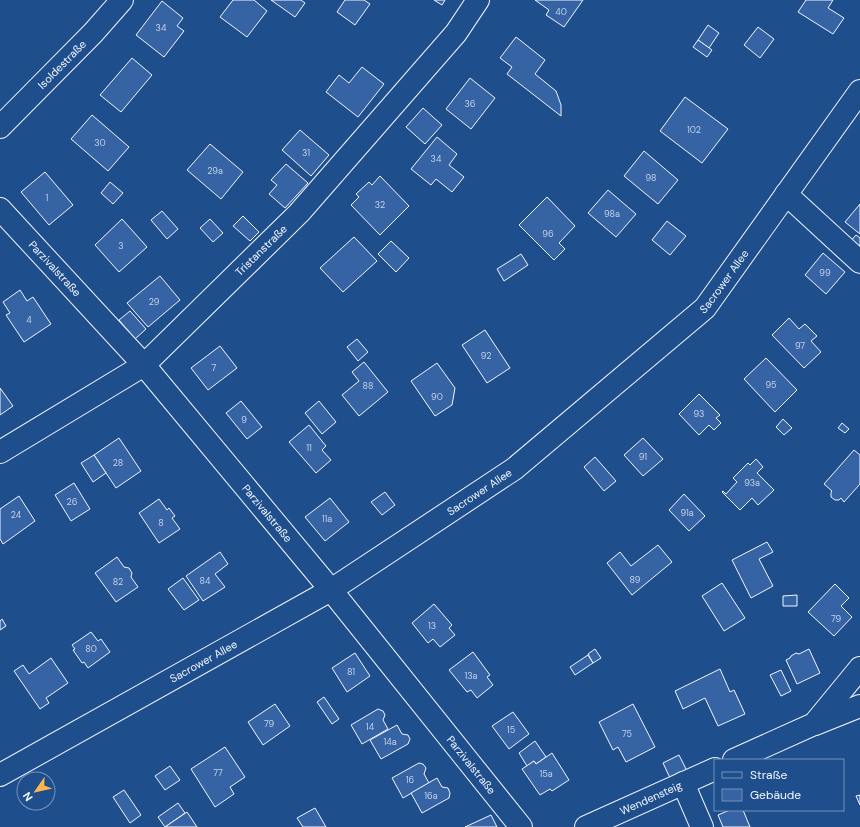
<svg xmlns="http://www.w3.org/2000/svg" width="860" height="827" viewBox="0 0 860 827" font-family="'DM Sans',sans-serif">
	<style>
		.building { fill: #3563a3; stroke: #f2f6ff }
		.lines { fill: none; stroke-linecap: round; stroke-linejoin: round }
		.minor-casing { stroke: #f2f6ff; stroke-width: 24 }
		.minor { stroke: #1f4e8c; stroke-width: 22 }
		.labels { text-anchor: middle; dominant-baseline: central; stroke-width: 3; stroke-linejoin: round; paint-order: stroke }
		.number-label { font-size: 9px; fill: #c3d1e8 }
		.street-label { font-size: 11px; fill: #f2f6ff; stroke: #1f4e8c }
	</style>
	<rect width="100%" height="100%" fill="#1f4e8c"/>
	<g class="building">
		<path d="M233 0H254L267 11 247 37 220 17Z"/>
		<path d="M271 0H301L305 3 295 17Z"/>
		<path d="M345 0H364L370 4 355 25 337 12Z"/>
		<path d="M434 0H445L442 5Z"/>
		<path d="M535 0H583L564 27 546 15 549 10Z"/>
		<path d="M806 0H833L828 8 844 18 833 34 798 12Z"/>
		<path d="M162 1 183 18 177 26 184 31 164 57 136 35Z"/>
		<path d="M708 25 719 33 709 48 698 40Z"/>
		<path d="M758 27 774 39 760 58 744 45Z"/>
		<path d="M516 37 545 60 535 74 556 91 561 105V116L507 74 512 67 500 58Z"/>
		<path d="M698 40 712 50 707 57 693 47Z"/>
		<path d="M132 58 152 75 121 112 100 95Z"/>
		<path d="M362 67 384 84 358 117 326 92 339 75 349 83Z"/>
		<path d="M470 78 495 98 471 129 446 109Z"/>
		<path d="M685 97 728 129 702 163 660 131Z"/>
		<path d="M423 108 442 125 425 144 406 127Z"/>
		<path d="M92 115 129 147 108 171 71 139Z"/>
		<path d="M300 130 329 155 311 176 282 150Z"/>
		<path d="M437 137 457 154 449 165 464 177 452 192 436 179 431 185 411 169Z"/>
		<path d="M210 144 243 172 221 199 187 170Z"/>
		<path d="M644 151 678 180 658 204 624 176Z"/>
		<path d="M286 164 308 183 285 208 269 194 277 185 271 180Z"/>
		<path d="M45 172 73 205 49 225 21 192Z"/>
		<path d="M380 176 409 206 380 235 351 205 359 197 356 194 369 182 372 185Z"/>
		<path d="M110 182 123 193 113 204 101 193Z"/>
		<path d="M608 190 636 214 616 237 588 213Z"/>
		<path d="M547 197 575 226 559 243 565 249 554 260 519 225Z"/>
		<path d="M860 204V234L845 222Z"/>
		<path d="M162 211 178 229 167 239 151 220Z"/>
		<path d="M243 216 259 232 250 241 233 226Z"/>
		<path d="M122 219 147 247 119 272 95 245Z"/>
		<path d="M210 219 223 233 213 242 200 228Z"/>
		<path d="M667 221 686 236 670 255 652 240Z"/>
		<path d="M856 235 860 238V252L849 243Z"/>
		<path d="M354 237 377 261 343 292 320 268Z"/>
		<path d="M391 241 409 258 396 272 378 254Z"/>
		<path d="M823 253 845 272 826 294 805 275Z"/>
		<path d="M521 254 528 265 504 281 497 269Z"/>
		<path d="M160 276 180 300 148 327 127 303Z"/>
		<path d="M20 290 27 301 33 297 51 324 24 342 6 315 10 313 3 302Z"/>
		<path d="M130 311 146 329 135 339 119 320Z"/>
		<path d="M789 318 799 329 805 324 817 336 811 341 821 352 804 368 772 335Z"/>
		<path d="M485 330 510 368 487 383 462 345Z"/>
		<path d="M357 339 368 352 358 361 347 347Z"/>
		<path d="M220 346 237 368 208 390 191 368Z"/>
		<path d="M766 358 797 390 775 412 744 379Z"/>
		<path d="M364 362 388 392 359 416 342 395 359 381 352 372Z"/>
		<path d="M437 363 455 388 452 405 435 416 411 381Z"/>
		<path d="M0 388 13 406 0 415Z"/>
		<path d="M699 394 720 415 716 418 721 423 714 430 709 425 699 435 679 414Z"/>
		<path d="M241 401 262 427 247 439 226 413Z"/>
		<path d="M319 401 336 422 322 434 305 413Z"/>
		<path d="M783 419 792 428 784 435 776 427Z"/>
		<path d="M842 423 849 429 845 433 838 428Z"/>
		<path d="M309 425 326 446 322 450 331 460 316 473 289 442Z"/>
		<path d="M119 438 141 471 116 488 94 455Z"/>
		<path d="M643 438 663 459 643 476 624 455Z"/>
		<path d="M854 450 860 455V484L844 502 841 498 839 500H835L831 497V492L832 491 824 484Z"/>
		<path d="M94 455 106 473 93 482 81 463Z"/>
		<path d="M595 457 616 481 604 491 584 467Z"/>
		<path d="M756 459 763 467 757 473 774 490 758 505 752 498 740 510 722 492 723 491 726 494 737 482 733 478 748 463 750 465Z"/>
		<path d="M74 483 90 509 71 521 55 495Z"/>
		<path d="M385 492 395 505 382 515 371 502Z"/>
		<path d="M684 494 705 516 689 531 669 510Z"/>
		<path d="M19 496 35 521 3 544 0 539V509Z"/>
		<path d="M330 498 349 522 325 541 305 517Z"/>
		<path d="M159 499 167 510 169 508 175 516 172 518 180 529 159 543 139 513Z"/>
		<path d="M767 542 773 552 759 559 773 586 751 598 732 560Z"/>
		<path d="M658 545 672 562 632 595 607 563 620 552 631 566Z"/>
		<path d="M220 552 228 564 215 574 225 587 203 601 186 576Z"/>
		<path d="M117 557 124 567 129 568 132 573 131 577 138 587 116 602 95 573Z"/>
		<path d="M183 578 199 600 184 610 168 589Z"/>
		<path d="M722 583 745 618 724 631 702 596Z"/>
		<path d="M835 584 849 598 841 606 852 617 834 636 808 612Z"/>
		<path d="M797 595V606H783V596Z"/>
		<path d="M434 604 452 625 449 628 455 635 440 647 433 639 428 643 412 623Z"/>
		<path d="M2 619 6 626 0 630V621Z"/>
		<path d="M91 632 98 641 101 639 110 652 88 668 84 662 82 663 73 650 75 649 72 645Z"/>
		<path d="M595 649 601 658 593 663 588 654Z"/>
		<path d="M809 649 820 673 797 684 786 660 790 658 791 656 796 653 799 654Z"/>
		<path d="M473 652 490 675 487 677 493 685 477 698 471 690 467 692 449 670Z"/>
		<path d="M355 653 370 676 347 692 332 668Z"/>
		<path d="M588 655 593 663 575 675 570 667Z"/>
		<path d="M51 658 68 683 46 698 49 703 40 709 14 671 23 665 29 674Z"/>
		<path d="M720 669 730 692 734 690 745 714 718 726 705 698 683 709 675 691Z"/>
		<path d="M781 670 791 691 781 696 770 675Z"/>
		<path d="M324 697 339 719 332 724 317 702Z"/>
		<path d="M275 704 290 726 263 745 248 722Z"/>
		<path d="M633 704 655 747 626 762 618 747 613 750 599 722Z"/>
		<path d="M378 709 383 711 385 715 383 720 388 729 362 744 351 725Z"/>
		<path d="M513 712 529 734 509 749 492 726Z"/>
		<path d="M397 725 402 734 408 735 410 739 408 744 381 759 370 740Z"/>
		<path d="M535 741 546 757 536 764 534 761 527 766 519 753Z"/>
		<path d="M225 747 245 777 230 787 234 794 215 807 191 769Z"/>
		<path d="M552 753 569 780 552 791 550 789 540 795 522 769 534 761 536 764Z"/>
		<path d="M679 755 687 771 671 780 663 763Z"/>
		<path d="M419 763 423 764 426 768 424 774 429 783 403 798 392 778Z"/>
		<path d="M170 766 180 780 165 790 155 776Z"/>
		<path d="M437 778 442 787 448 788 450 793 449 798 422 813 411 793Z"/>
		<path d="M124 790 141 815 130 823 113 797Z"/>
		<path d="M860 795V805L856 796Z"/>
		<path d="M178 803 185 813 165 827 158 817Z"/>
		<path d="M315 808 326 827H303L297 818Z"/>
		<path d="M730 810H743L750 827H723L718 815Z"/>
		<path d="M187 812 197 827H165Z"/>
		<path d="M491 815 497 827H465Z"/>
	</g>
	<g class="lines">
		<g class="minor-casing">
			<g id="minor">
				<path id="s1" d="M0 127 93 33 122 0"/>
				<path d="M786 194 860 262"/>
				<path id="s2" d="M0 209 144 365 331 590 521 827"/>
				<path id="s3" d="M0 452 144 365 299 213 456 33 478 0"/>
				<path d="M815 724 860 706"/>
				<path d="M734 760 814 724 860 668"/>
				<path id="s4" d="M0 775 331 590 514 469 705 308 860 91"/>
				<path d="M683 783 702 827"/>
				<path id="s5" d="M586 827 715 769"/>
			</g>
		</g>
		<use href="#minor" class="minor"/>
	</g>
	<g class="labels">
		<g class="number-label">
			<text x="561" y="12">40</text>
			<text x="161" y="28">34</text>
			<text x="470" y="104">36</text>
			<text x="694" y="130">102</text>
			<text x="100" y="143">30</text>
			<text x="306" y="153">31</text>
			<text x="436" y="159">34</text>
			<text x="215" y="171">29a</text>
			<text x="651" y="178">98</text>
			<text x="47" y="198">1</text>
			<text x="380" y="205">32</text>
			<text x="612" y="214">98a</text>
			<text x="548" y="234">96</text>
			<text x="121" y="246">3</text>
			<text x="825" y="273">99</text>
			<text x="154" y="302">29</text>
			<text x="29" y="320">4</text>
			<text x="800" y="346">97</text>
			<text x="486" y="356">92</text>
			<text x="214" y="368">7</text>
			<text x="771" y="385">95</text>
			<text x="368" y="386">88</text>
			<text x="437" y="397">90</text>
			<text x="699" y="414">93</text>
			<text x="244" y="420">9</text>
			<text x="309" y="448">11</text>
			<text x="643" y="457">91</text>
			<text x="118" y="463">28</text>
			<text x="752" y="483">93a</text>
			<text x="72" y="502">26</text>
			<text x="687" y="513">91a</text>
			<text x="16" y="515">24</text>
			<text x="327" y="519">11a</text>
			<text x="161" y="523">8</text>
			<text x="635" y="580">89</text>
			<text x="205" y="581">84</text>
			<text x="118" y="582">82</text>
			<text x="836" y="619">79</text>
			<text x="432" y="626">13</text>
			<text x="91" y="649">80</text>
			<text x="351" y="672">81</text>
			<text x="471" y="676">13a</text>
			<text x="269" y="724">79</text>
			<text x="370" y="727">14</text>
			<text x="511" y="730">15</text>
			<text x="627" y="734">75</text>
			<text x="390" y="742">14a</text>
			<text x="218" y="773">77</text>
			<text x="546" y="774">15a</text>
			<text x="410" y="780">16</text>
			<text x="431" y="796">16a</text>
		</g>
		<g class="street-label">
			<text stroke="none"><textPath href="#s1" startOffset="88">Isoldestraße</textPath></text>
			<text stroke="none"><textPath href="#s3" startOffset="332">Tristanstraße</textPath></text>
			<text stroke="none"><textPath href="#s2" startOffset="81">Parzivalstraße</textPath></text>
			<text stroke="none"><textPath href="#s4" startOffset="881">Sacrower Allee</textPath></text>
			<text stroke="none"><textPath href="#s4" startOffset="557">Sacrower Allee</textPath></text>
			<text stroke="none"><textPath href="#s2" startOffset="405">Parzivalstraße</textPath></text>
			<text stroke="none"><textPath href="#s4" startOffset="233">Sacrower Allee</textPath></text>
			<text stroke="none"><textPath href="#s2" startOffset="729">Parzivalstraße</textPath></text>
			<text stroke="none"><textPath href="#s5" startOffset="71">Wendensteig</textPath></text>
		</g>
	</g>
	<rect x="714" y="759" width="130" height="52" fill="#1f4e8c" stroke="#7391ba"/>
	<rect x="722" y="772" width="20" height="6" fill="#1f4e8c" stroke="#7391ba"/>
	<text x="750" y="779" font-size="12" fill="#f2f6ff">Straße</text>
	<rect x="722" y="789" width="20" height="12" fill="#3563a3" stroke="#7391ba"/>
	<text x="750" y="799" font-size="12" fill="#f2f6ff">Gebäude</text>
	<g transform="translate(36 791) rotate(236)"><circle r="19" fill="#1f4e8c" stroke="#7391ba"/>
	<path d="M0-3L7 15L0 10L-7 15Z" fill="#ffb74d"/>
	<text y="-6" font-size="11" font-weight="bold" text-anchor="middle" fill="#f2f6ff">N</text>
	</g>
</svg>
